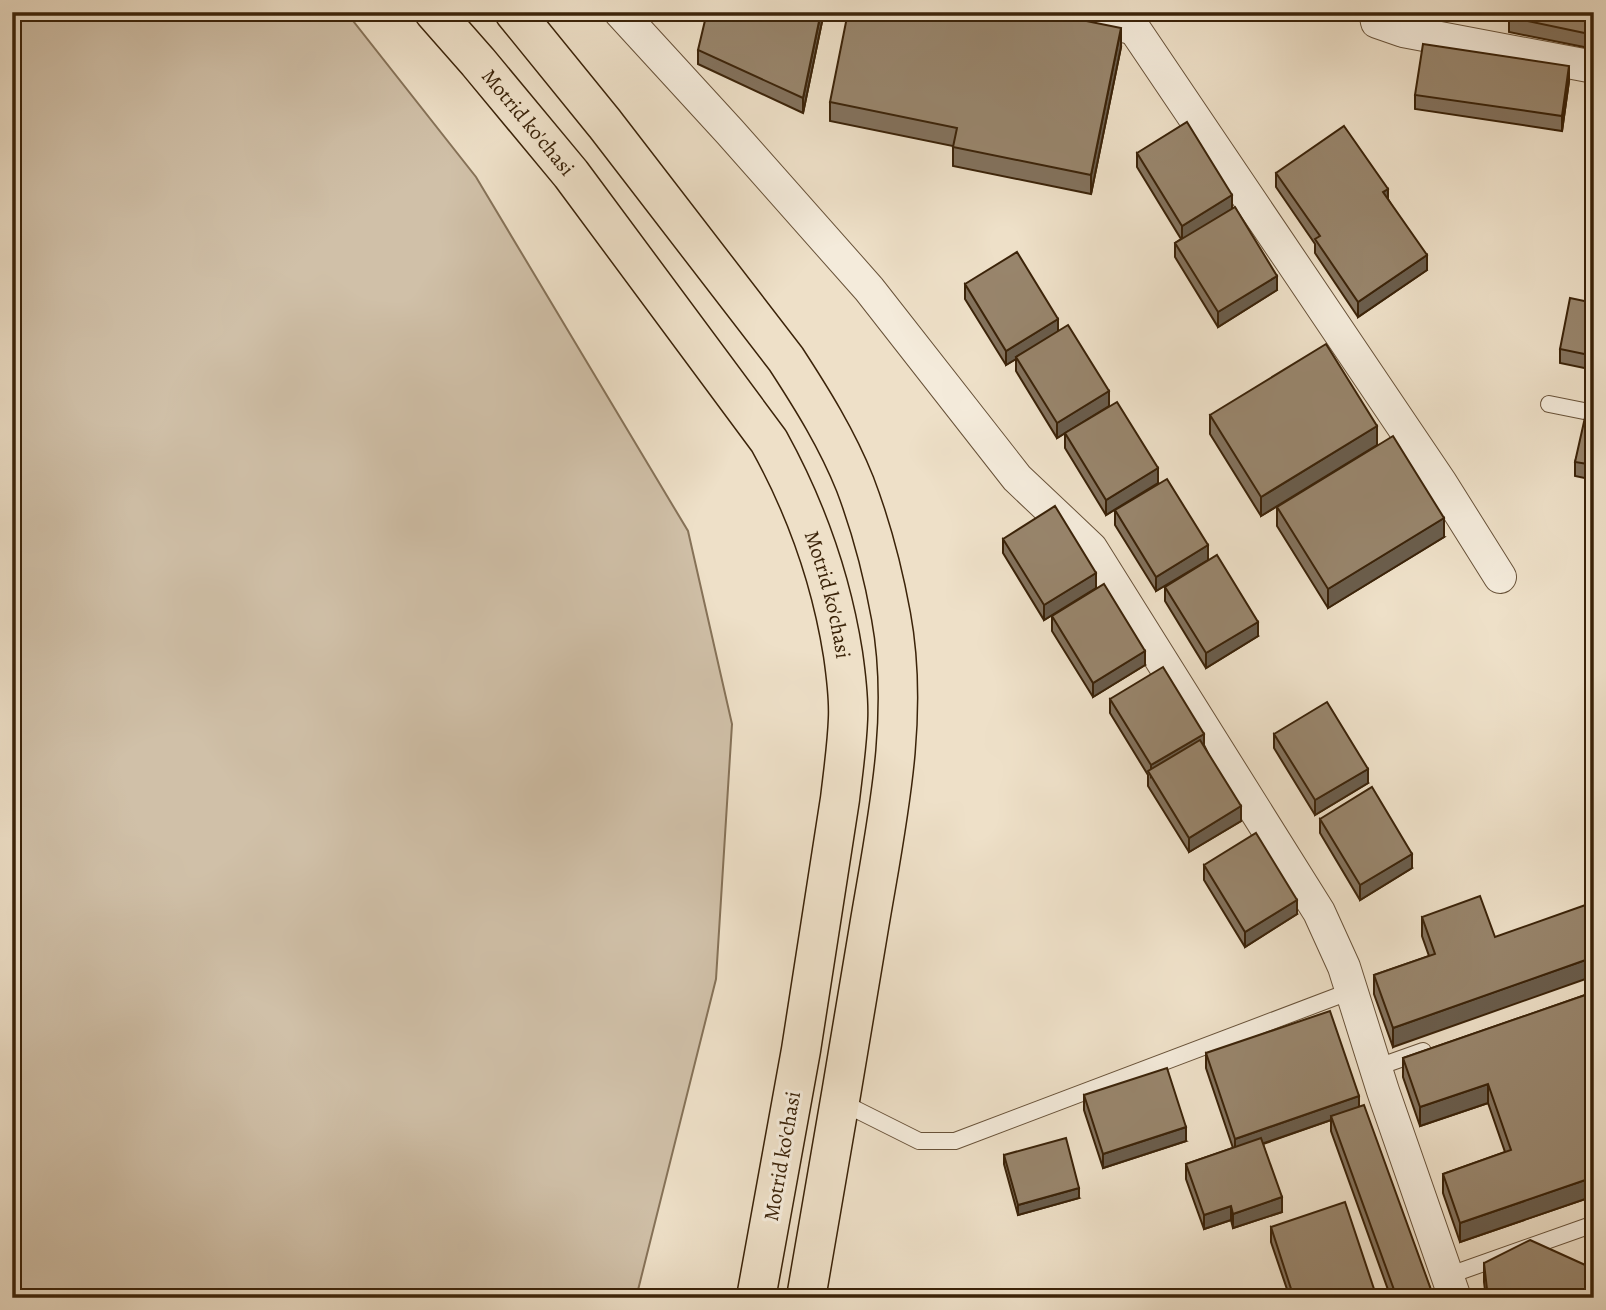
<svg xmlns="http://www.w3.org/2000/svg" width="1606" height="1310" viewBox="0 0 1606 1310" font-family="Alegreya,serif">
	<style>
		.green { fill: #d0c0a8; stroke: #867258; stroke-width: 2 }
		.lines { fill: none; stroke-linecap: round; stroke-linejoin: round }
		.lane-casing { stroke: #685239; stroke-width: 18 }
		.street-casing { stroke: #685239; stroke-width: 34 }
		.primary-casing { stroke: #3b2309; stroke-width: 41 }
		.lane { stroke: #f4ebdb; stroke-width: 16 }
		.street { stroke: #f4ebdb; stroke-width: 32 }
		.primary { stroke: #eee0c8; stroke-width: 38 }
		.wall { fill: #83725d; stroke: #3b2309; stroke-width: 2 }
		.shaded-wall { fill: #6a5d4c; stroke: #3b2309; stroke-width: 2 }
		.building { fill: #98856c; stroke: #3b2309; stroke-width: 2 }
		.labels { text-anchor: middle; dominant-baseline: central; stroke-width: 6; stroke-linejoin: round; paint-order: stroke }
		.street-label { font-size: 21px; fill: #3b2309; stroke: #f4ebdb }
	</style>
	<rect width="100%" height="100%" fill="#eee0c8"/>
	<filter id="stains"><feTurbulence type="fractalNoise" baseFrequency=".00286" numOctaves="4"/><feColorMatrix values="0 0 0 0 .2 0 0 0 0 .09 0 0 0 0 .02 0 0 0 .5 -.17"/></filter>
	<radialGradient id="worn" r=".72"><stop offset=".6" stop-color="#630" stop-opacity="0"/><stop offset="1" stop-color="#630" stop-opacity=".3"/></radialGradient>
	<path class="green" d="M12 12H346L476 177 688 531 732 724 716 979 636 1298H12Z"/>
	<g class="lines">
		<g class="lane-casing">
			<g id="lane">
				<path d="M1549 404 1594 413"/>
				<path d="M1375 1068 1423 1051"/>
				<path d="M841 1102 919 1141H955L1351 991"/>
				<path d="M1447 1276 1594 1224"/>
			</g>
		</g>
		<g class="street-casing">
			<g id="street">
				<path d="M620 12 730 132 869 289 1017 478 1091 548 1319 912 1344 967 1383 1091 1455 1298"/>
				<path d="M1043 12 1133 28"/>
				<path d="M1123 12 1441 483 1500 577"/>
				<path d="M1375 12 1377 22 1403 31 1594 67"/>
			</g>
		</g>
		<g class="primary-casing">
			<g id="primary">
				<path id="s1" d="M434 12 478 62 571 174 769 441C806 508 831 578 843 654 846 675 849 698 848 719 847 746 843 773 840 799L801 1050 756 1298"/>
				<path d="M514 12 605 124 786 359C812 399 837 439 855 484 871 526 883 572 891 616 910 719 886 825 869 927 849 1051 827 1174 806 1298"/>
			</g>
		</g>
		<use href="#lane" class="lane"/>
		<use href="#street" class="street"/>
		<use href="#primary" class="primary"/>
	</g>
	<g class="wall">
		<path d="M824 12 803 113 698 64V50Z"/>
		<path d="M1594 12V49L1509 32V17Z"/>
		<path d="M1121 47 1091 194 953 166V146L830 121V102Z"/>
		<path d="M1569 81 1562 131 1415 109V95Z"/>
		<path d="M1137 153 1232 208 1277 290 1218 327 1175 257V243L1181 239 1137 167Z"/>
		<path d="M1276 173 1388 199 1427 270 1358 317 1315 253V244L1276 187Z"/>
		<path d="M965 284 1058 331 1109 406 1057 438 1016 371V359L1006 365 965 299Z"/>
		<path d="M1594 303V370L1560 363V349Z"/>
		<path d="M1594 406V480L1575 476V462Z"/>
		<path d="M1210 415 1377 445 1261 516 1210 434Z"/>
		<path d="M1065 433 1158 483 1106 515 1065 448Z"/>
		<path d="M1277 507 1444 537 1328 608 1277 526Z"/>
		<path d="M1115 510 1208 560 1156 591 1115 525Z"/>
		<path d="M1003 539 1096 588 1044 620 1003 553Z"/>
		<path d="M1165 587 1258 636 1206 668 1165 601Z"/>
		<path d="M1052 616 1145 665 1093 697 1052 631Z"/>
		<path d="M1110 699 1204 745 1241 821 1189 852 1148 786V775L1110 713Z"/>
		<path d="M1274 734 1368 783 1315 815 1274 748Z"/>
		<path d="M1320 819 1412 868 1360 900 1320 833Z"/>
		<path d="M1204 865 1297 914 1245 947 1204 880Z"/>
		<path d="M1422 917 1495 937 1393 1047 1374 994V975L1429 956 1422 936Z"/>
		<path d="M1594 992V1196L1460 1242 1443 1193V1174L1505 1152 1488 1103 1420 1126 1403 1077V1058Z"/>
		<path d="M1206 1053 1359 1106 1434 1298H1391L1331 1131V1120L1263 1144 1282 1212 1233 1228 1231 1220 1204 1229 1186 1179V1164L1233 1148 1206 1068Z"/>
		<path d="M1084 1095 1186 1141 1103 1168 1084 1110Z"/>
		<path d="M1004 1155 1079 1198 1018 1215 1004 1164Z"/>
		<path d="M1594 1218V1256L1588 1239V1220Z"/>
		<path d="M1271 1227 1377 1298H1290L1271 1242Z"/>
		<path d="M1484 1263 1594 1298H1486L1484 1282Z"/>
	</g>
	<g class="shaded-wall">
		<path d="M821 12H824L803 113V98Z"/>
		<path d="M1121 28V47L1091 194V175Z"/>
		<path d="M1569 66V81L1562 131V116Z"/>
		<path d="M1388 189V203L1383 192Z"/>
		<path d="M1232 195V209L1182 240V226Z"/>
		<path d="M1427 255V270L1358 317V302Z"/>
		<path d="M1277 276V290L1218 327V312Z"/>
		<path d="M1058 319V334L1016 357V359L1006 365V351Z"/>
		<path d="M1109 391V406L1057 438V423Z"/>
		<path d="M1377 426V445L1261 516V497Z"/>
		<path d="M1158 468V483L1106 515V500Z"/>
		<path d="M1444 518V537L1328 608V589Z"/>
		<path d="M1208 545V560L1156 591V577Z"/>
		<path d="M1096 573V588L1044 620V605Z"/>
		<path d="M1258 622V636L1206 668V653Z"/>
		<path d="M1145 651V665L1093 697V683Z"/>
		<path d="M1204 734V748L1151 777V765Z"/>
		<path d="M1368 769V783L1315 815V800Z"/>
		<path d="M1241 806V821L1189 852V838Z"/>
		<path d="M1412 854V868L1360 900V885Z"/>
		<path d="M1297 900V914L1245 947V932Z"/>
		<path d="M1594 957V976L1393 1047V1028Z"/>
		<path d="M1488 1084V1103L1420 1126V1107Z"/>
		<path d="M1359 1096V1111L1331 1116V1120L1235 1153V1139Z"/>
		<path d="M1186 1127V1141L1103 1168V1154Z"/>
		<path d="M1594 1177V1196L1460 1242V1223Z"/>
		<path d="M1079 1188V1198L1018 1215V1205Z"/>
		<path d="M1282 1197V1212L1233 1228V1214Z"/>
		<path d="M1231 1206V1220L1204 1229V1215Z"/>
	</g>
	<g class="building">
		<path d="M707 12H821L803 98 698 50Z"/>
		<path d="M848 12H1042L1121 28 1091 175 953 147 957 128 830 102Z"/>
		<path d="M1510 12H1594V35L1509 17Z"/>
		<path d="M1423 44 1569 66 1562 116 1415 95Z"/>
		<path d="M1187 122 1232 195 1182 226 1137 153Z"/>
		<path d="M1344 126 1388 189 1383 192 1427 255 1358 302 1315 239 1320 236 1276 173Z"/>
		<path d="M1235 207 1277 276 1218 312 1175 243Z"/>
		<path d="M1017 252 1058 319 1006 351 965 284Z"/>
		<path d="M1570 298 1594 303V356L1560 349Z"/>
		<path d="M1068 325 1109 391 1057 423 1016 357Z"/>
		<path d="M1326 344 1377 426 1261 497 1210 415Z"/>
		<path d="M1117 402 1158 468 1106 500 1065 433Z"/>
		<path d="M1588 404 1594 406V465L1575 462Z"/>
		<path d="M1393 436 1444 518 1328 589 1277 507Z"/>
		<path d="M1167 479 1208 545 1156 577 1115 510Z"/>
		<path d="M1055 506 1096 573 1044 605 1003 539Z"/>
		<path d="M1217 555 1258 622 1206 653 1165 587Z"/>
		<path d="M1104 584 1145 651 1093 683 1052 616Z"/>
		<path d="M1163 667 1204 734 1151 765 1110 699Z"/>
		<path d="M1327 702 1368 769 1315 800 1274 734Z"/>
		<path d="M1200 740 1241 806 1189 838 1148 771Z"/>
		<path d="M1372 787 1412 854 1360 885 1320 819Z"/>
		<path d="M1256 833 1297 900 1245 932 1204 865Z"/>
		<path d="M1480 896 1495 937 1594 902V957L1393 1028 1374 975 1435 954 1422 917Z"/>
		<path d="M1594 992V1177L1460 1223 1443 1174 1511 1150 1488 1084 1420 1107 1403 1058Z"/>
		<path d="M1330 1011 1359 1096 1235 1139 1206 1053Z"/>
		<path d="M1167 1068 1186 1127 1103 1154 1084 1095Z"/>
		<path d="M1364 1105 1434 1298H1397L1331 1116Z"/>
		<path d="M1066 1138 1079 1188 1018 1205 1004 1155Z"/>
		<path d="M1261 1138 1282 1197 1233 1214 1231 1206 1204 1215 1186 1164Z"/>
		<path d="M1345 1202 1377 1298H1294L1271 1227Z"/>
		<path d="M1594 1218V1237L1588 1220Z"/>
		<path d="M1530 1240 1594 1269V1298H1488L1484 1263Z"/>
	</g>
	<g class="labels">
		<g class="street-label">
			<text stroke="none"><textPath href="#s1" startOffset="145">Motrid ko'chasi</textPath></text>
			<text stroke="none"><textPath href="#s1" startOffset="710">Motrid ko'chasi</textPath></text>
			<text transform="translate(782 1156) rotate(-80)">Motrid ko'chasi</text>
		</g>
	</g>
	<rect width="1606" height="1310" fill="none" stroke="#eee0c8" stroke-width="42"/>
	<rect x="14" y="14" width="1578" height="1282" fill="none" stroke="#3b2309" stroke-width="3.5"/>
	<rect x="21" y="21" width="1564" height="1268" fill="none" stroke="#3b2309" stroke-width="2"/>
	<rect width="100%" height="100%" filter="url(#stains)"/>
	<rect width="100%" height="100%" fill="url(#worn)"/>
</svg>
